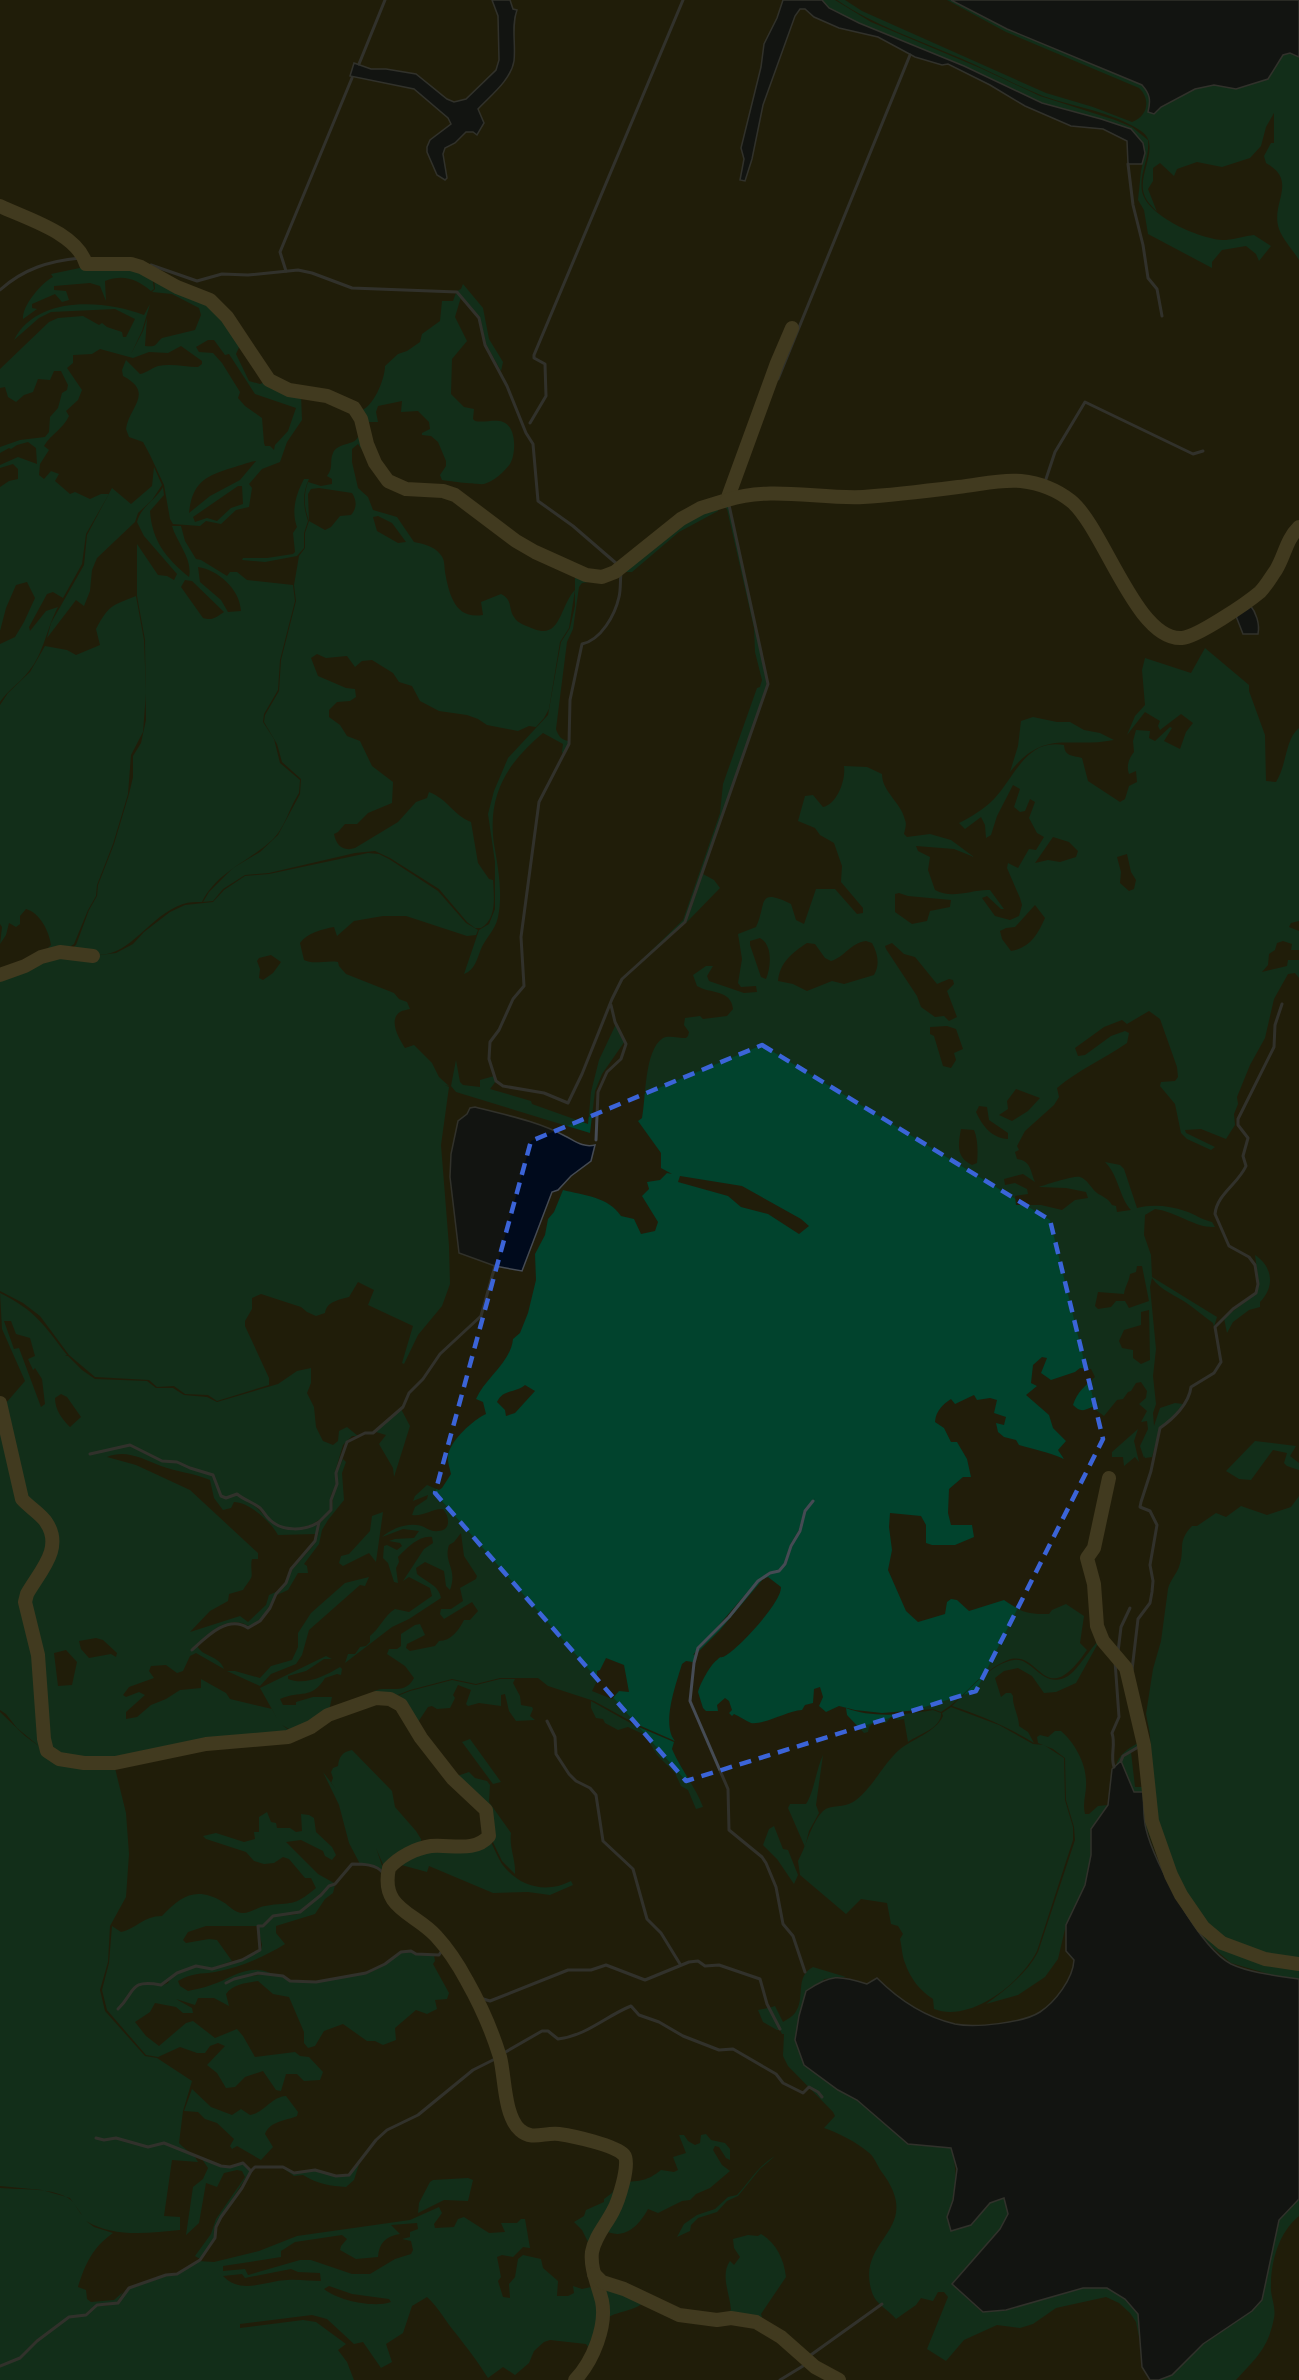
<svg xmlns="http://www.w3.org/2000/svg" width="1299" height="2380" viewBox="0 0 1299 2380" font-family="'PT Sans Narrow',sans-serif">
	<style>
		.green { fill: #01432d; fill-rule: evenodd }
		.water { fill: #000a1c; stroke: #454b54; stroke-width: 1.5 }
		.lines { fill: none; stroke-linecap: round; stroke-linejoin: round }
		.stream { stroke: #454b54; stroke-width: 3 }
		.minor { stroke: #685d3a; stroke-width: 14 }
		.marked { fill: none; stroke: #3b64d8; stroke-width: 4.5; stroke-dasharray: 12 8; stroke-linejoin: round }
	</style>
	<rect width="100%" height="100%" fill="#211d0a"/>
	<g class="green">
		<path d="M822 0H835L871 22 980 68 1040 96 1115 120 1132 127 1148 140C1150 158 1139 173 1142 191 1146 216 1203 241 1226 240 1236 239 1245 236 1254 235L1271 246 1259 261 1256 254 1246 246 1222 250 1212 262V268L1148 234 1144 210 1138 200 1141 171 1145 153 1131 129 1101 119 1042 103 964 66 859 23 829 8Z"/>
		<path d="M837 0H845L862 11 1046 93 1093 107 1132 122C1148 116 1151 99 1139 88L1006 32 947 0H951L1007 29 1142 85 1149 93 1154 114 1161 107 1195 89 1214 85 1236 89 1268 79 1283 55 1290 53 1299 57V260C1293 250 1283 240 1279 229 1270 203 1299 181 1266 163L1264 156 1271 143H1274V113L1266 127 1261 146 1250 158 1222 167 1197 162 1177 169 1174 176 1160 163 1153 168V181L1148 189 1157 212C1152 206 1146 201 1144 194 1137 173 1162 145 1141 131 1113 112 1075 107 1043 96 1015 85 988 70 960 58 919 40 875 26 837 0Z"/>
		<path d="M94 265 130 266 152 276 154 289 151 291C137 279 123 274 105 281L106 301 100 286 90 283 54 286V290L66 291 69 300 62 302 55 294 32 304V308L37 309 23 319C22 306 41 283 53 277L51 274Z"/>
		<path d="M154 276 209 302 240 345 236 354 249 381 260 384 268 381 301 395 302 420 287 442 280 462 262 469 249 484 252 488 249 507 236 510 221 524 206 521 200 526 173 524 170 519 164 485 150 455 143 442 129 437 126 429C129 407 155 393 123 376L122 370 126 360 140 374C147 373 151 368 158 366 172 363 185 367 198 367L202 364V361L181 346 168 353 149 352 133 358 100 349 92 354 73 355V363L67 368 82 390 78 400 66 411 69 416C63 429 51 434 44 446L49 450 40 464 39 475 44 479 51 471 59 474 55 481 70 494 75 492 90 499 101 494H109L86 534 82 564 63 598 53 592 47 594 29 627 30 631 46 611 58 607C47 627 44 653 29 671 20 683 8 690 0 702V644L15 637 24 622 35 598 27 582 16 585 6 608 0 631V487L9 481 18 479V469L13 464 0 468V465L18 457 37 464 36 448 28 442 17 445 11 449 9 448 0 453V447L20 440 45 437 49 432 50 417 58 408 62 393 67 390 68 385 61 371H54L50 380 38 379 33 392 24 395 16 402 8 397 5 387 0 388V369L49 322 58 318 83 316 99 325 102 323 107 327 122 332 123 337H126L135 319 115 309 51 312 39 318 14 340C37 295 104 300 144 315L150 304 142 331 131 354 143 331 147 318 145 346C158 347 154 345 162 338L195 330 201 315 199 308 172 294 152 292 155 289ZM208 340H214L225 355 229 354 255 394 296 408 288 431 275 445 274 450 270 446H265L264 443 262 418 245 406 238 398 240 392 222 363 213 353 199 352 196 347ZM256 461 240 480 210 496 189 513C192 485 203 477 228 469 237 467 247 462 256 461ZM238 486H242L243 504 231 508 217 521 207 518 195 522 193 517Z"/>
		<path d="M463 284 483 308 489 339 503 362 501 371 486 344 480 317 457 291 461 289Z"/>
		<path d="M456 293 461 297 455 317 467 341 452 359 451 394 464 407 474 409 473 419 475 421C484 423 495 419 503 422 517 427 516 454 510 464 505 471 493 482 484 484 479 485 448 481 442 480L440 475 446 466V461L438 442 431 436 422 435V433L430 429 429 422 418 411 401 412 402 401 378 406 376 412 378 422H363L359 411C373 409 385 379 385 366L398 354 407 351 420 342 422 334 440 321 442 301H453Z"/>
		<path d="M359 421 367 457 358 444 352 449V462L358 488 368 497 373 510 397 517 414 542C423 544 434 546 440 554 445 559 444 565 445 572 449 594 455 620 483 615L481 602 501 594C513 600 508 608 514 617 518 624 527 626 534 629 561 640 560 605 575 590L569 628 560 642 549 709 544 718 536 727 529 726 518 731 487 725 478 719 467 715 439 711 420 701 412 686 399 682 393 673 372 660 362 661 355 667 347 656 326 658 317 654 311 658 318 676 346 688 355 689 356 697 350 701 337 702 329 710V717L340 725 347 736 360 741 372 766 393 782 392 803 368 813 357 824H345L338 832 334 834C336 845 343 852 355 848L398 822 416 802 427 798 429 792C449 800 453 815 471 822L478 863 489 879 493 880C494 897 497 919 481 928H475L467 922 439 889 390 858 375 851 355 853 269 873 245 875 223 889 213 901 203 902 209 892 233 868 260 852 278 835 300 794 301 779 282 762 277 744 264 722 265 715 279 691 281 660 296 601 294 585 299 556 305 548V533L309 521C304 507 303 496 308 482L321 486 332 484V479L327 476C334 467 329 462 333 453 338 442 354 446 358 437 360 433 359 426 359 421ZM319 488 352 493C357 501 357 508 351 515L340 516 331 527 325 530 309 521 308 494 311 489ZM378 516 392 523 406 542 398 543 377 531 373 517Z"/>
		<path d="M154 467 162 485 152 500 138 513 135 522 97 558 92 570 90 591 84 606 76 600 47 638 51 623 84 565 87 535 112 488 131 504 152 486Z"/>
		<path d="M304 479H309C302 494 303 505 308 521L304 533V548L297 556 265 562 242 560 243 558H267L293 554 295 552 293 533 297 527C291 511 296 494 304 479Z"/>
		<path d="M998 482H1022L1043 487 1040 491 1002 484 965 490 841 502 799 498 738 500 719 505 668 534 703 513 728 504 767 684 685 922 622 979 683 920 720 813 723 784 757 688 760 687 762 680 755 652 754 628 727 509 724 507 719 508 718 511 679 532 632 572H625L614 578 582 583 579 587 573 629 567 642 556 729C558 736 562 741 570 741L564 755 562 752 563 744 543 733C507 763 487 795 494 844 498 867 503 894 498 917 495 931 486 937 481 949 477 959 475 970 464 974L479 930 489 924 495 909V862L488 814 494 791 508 758 548 715 561 642 570 628 575 606V571L592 577 608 576 625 567 651 544 692 514 712 505 744 496 779 494 841 499 865 497Z"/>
		<path d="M163 487 164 495 150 511C152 541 166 558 189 577 193 559 177 543 172 526H181L185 541 196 559 201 560 227 576 230 572H237L247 580 293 585 295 601 280 660 278 690 264 714 263 722 274 739 280 763 300 780 299 793C289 808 285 829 271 841 248 862 217 872 202 902 196 902 189 902 183 904 140 919 126 974 72 948L76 945 89 910 97 896 98 885 114 844 129 794 133 777V756L141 743 146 720 145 640 137 596V544L158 575 167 576 174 580 177 574 144 536 137 522C141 506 155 501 163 487ZM198 567C218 570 240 589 241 611L228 612 221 600 200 582ZM185 580 192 581 224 612C216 617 213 621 203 618L181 587Z"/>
		<path d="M136 596 144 640 146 693 143 732 131 755 128 794 113 844 97 885 96 896 88 910 74 944 71 946 40 956 51 945C49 931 40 913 26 909L20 916V924L16 927 9 923 6 935 0 944 2 927 0 924V705L8 693 30 672 45 646 67 650 76 655 100 645 96 629C109 605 111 606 136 596Z"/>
		<path d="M1205 648 1249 685V691L1265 735 1266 781 1276 782C1287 765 1285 739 1299 728V921L1291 923 1289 927 1299 931V950H1291L1292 944 1283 941 1277 943 1275 950 1269 954 1268 965 1262 972 1287 966 1288 960H1299V978L1295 973 1288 974 1274 999 1265 1038 1250 1065 1237 1097 1238 1104 1234 1114 1235 1125 1226 1139 1201 1129 1185 1130 1186 1133 1215 1147 1211 1150 1187 1139 1181 1133 1175 1104 1160 1086 1161 1082 1175 1081 1178 1077 1177 1067 1160 1019 1149 1011 1127 1024 1122 1020 1104 1027 1075 1048 1078 1056 1085 1055 1111 1036 1125 1031 1129 1033 1127 1043C1104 1059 1078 1070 1057 1088L1059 1097 1054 1105 1025 1131 1017 1146 1019 1150 1015 1152 1017 1159C1031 1161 1030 1170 1035 1182L1023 1174 1004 1179 1005 1185 1015 1183 1027 1189 1028 1194 1015 1196 1016 1205H1041L1062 1210 1075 1200 1088 1198 1086 1192 1066 1188 1039 1187C1044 1185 1076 1175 1080 1177 1087 1179 1091 1188 1097 1193 1103 1197 1108 1198 1112 1205L1116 1206 1117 1212 1131 1210C1119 1197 1119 1176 1105 1162L1120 1165 1124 1169 1137 1208C1153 1204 1170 1206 1185 1211 1195 1214 1202 1220 1212 1222L1215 1227C1195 1228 1177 1212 1155 1209L1145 1215 1144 1235 1151 1255 1152 1277 1217 1317 1214 1327 1213 1323C1204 1317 1197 1310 1188 1304 1177 1296 1160 1290 1152 1278L1150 1287 1156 1349 1153 1376 1156 1404 1153 1413 1154 1426 1160 1408 1175 1403 1183 1404 1168 1423 1160 1428 1152 1457 1145 1458V1456L1144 1458 1140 1446 1148 1429 1147 1421 1141 1422 1147 1411 1139 1404 1146 1398 1147 1391 1141 1382 1136 1383 1131 1391 1128 1392 1123 1399 1117 1400 1104 1416 1092 1407C1083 1411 1080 1412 1073 1405 1077 1392 1085 1386 1095 1377L1091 1369 1080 1368 1075 1372 1051 1380 1041 1373 1047 1358 1042 1357 1033 1365 1031 1383 1037 1386 1026 1395 1049 1415 1053 1428 1066 1441 1058 1450 1064 1459C1048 1452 1036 1450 1019 1445L1016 1440 1004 1437 998 1432 996 1423 1004 1425 1006 1417 994 1413 997 1400 990 1398 977 1400 974 1395 955 1404 951 1399C942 1405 936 1411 935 1422L944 1428 951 1442H957L967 1459 971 1477H963L949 1489 948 1513 951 1525H972L974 1537 955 1545H932L926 1543V1525L921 1516 890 1513 889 1527 892 1550 888 1570 906 1611 918 1622 945 1614 947 1602 951 1599 957 1600 969 1611 1004 1600C1023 1613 1027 1614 1049 1614L1052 1610 1066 1604 1084 1616 1080 1643 1087 1650C1043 1714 1041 1648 1008 1660 980 1671 966 1697 941 1712L933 1709 882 1713 855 1710 839 1706 826 1712 819 1706 823 1697 820 1687 814 1689 813 1703 805 1705 802 1710C787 1711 764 1725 751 1723 746 1721 739 1716 734 1714L732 1716 729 1713 732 1710 729 1701 725 1698 717 1705 718 1711H706L703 1708 698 1692C700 1684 710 1665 717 1660 722 1655 719 1659 725 1656 739 1648 782 1602 781 1587L768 1577 763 1579 720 1630 698 1652 699 1649 730 1617 759 1582 770 1574 779 1571 786 1565 792 1546 800 1531 805 1512 815 1498 804 1511 799 1530 790 1545 784 1564 778 1570 769 1572 757 1581 693 1655 696 1654 693 1662 686 1661 682 1664C676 1684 661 1725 675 1741L634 1723 594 1701 548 1686 538 1678H500L476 1684 452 1679 410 1690 390 1698 375 1693 374 1691C388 1685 405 1696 414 1678L405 1666 387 1654 389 1649H397L401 1646V1634L415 1625 420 1624 425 1635 407 1644 406 1648 410 1651 435 1646 439 1641C451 1641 459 1630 464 1620H470L478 1611 472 1602 444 1619 440 1614 441 1609H451L463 1601 460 1588 476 1579 477 1576 464 1556 461 1533 454 1542 449 1545C443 1563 458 1568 450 1590L446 1586 444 1571 425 1562 416 1568 417 1574C426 1582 439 1585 441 1598L409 1619 392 1627 345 1663 348 1654H355L360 1647 366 1646 370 1642V1636C380 1628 384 1616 395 1609L409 1612 432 1596 430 1588 409 1577 403 1581 424 1549 433 1543 432 1537C419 1535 406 1549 398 1557L399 1562 396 1568 398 1583 394 1582 388 1563 383 1558 384 1546 387 1545 397 1550 402 1546 400 1543 389 1541 395 1539 414 1538 419 1531 403 1529 382 1537C392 1528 411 1521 424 1527 428 1529 432 1532 438 1531 451 1531 450 1517 443 1509 433 1508 423 1517 412 1515L415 1507 427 1499 428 1495 413 1501 415 1496 427 1485 439 1490 442 1488 451 1474C450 1469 447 1461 448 1455 451 1440 473 1420 486 1414L483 1402 476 1399C485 1378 511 1362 513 1339L520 1333 528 1313 536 1280 535 1254 545 1235 548 1219 554 1212 563 1190C583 1195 609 1197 621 1216L634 1219 641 1234 655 1231 658 1222 642 1196 649 1189 647 1182 660 1180 667 1173 672 1174 661 1168V1153L638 1121 642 1118C646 1099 644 1050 663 1038 668 1035 679 1038 686 1038L688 1036 689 1032 684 1025 685 1018 700 1016 703 1019 727 1016 733 1009C731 989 710 994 697 986L693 975 706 966H713L707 976 709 981 744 993 757 992 756 986 741 987 738 983 742 959 738 934 756 927C767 904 756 887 791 904L796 920 804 924 816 889H835L857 914 863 913V908L841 882 842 866 834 843 820 835 815 828 798 821 805 796 813 795 823 807C837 804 846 780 844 766L867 767 882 774C882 792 901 802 905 820 907 824 905 829 904 834L907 837 930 834 951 840 974 857 954 849 916 846 918 851 930 857 928 870 935 890C953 900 972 889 990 890L1004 909H1001L987 896 982 898 995 916 1010 920 1019 916 1022 905 1020 898 1007 868 1008 863 1018 868 1029 849 1036 850 1044 837 1037 833 1029 818 1035 802 1030 799 1025 811 1020 812 1014 807 1020 789 1013 785 997 816 991 835 986 838 985 825 981 817 965 829 959 823C971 817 984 809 994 799 1015 777 1026 738 1064 745 1065 757 1072 755 1082 758L1088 781 1120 802 1125 799 1129 786 1137 782 1136 771 1129 774C1126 766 1129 758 1134 752L1133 741 1136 730 1150 731 1149 738 1155 741 1170 727 1172 728 1164 741 1180 749 1186 732 1193 723 1181 714 1160 730 1158 726 1160 721 1145 712 1127 735 1135 716 1145 705 1142 670 1145 658 1191 673ZM1053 837 1069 842 1078 851 1076 857 1060 862 1048 860 1035 863ZM1127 854 1131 872 1136 880 1134 889 1129 891 1120 883 1121 872 1117 857ZM899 893 908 896 951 900 950 907 930 911 927 921 912 924 895 912V894ZM1035 905 1045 918C1038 934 1030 948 1011 951L1002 939 1000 931 1006 928 1015 927ZM760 938C773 945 771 967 766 979L761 977 750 945V941ZM866 941 872 943C878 954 880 965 874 975L844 984 832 981 807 991 793 984 778 981C780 962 792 953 807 943L815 944 825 958 831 961C845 957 850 943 866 941ZM892 943 904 954 915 957 937 984 949 979 953 980 954 984 947 991 957 1017 949 1021 944 1016 935 1017 921 1007 917 996 886 949 885 946ZM947 1026 956 1029 963 1049 954 1053 956 1060 951 1068 943 1066 934 1036 930 1034V1027ZM1016 1089 1040 1098 1028 1111 1012 1121 999 1115 1008 1109 1007 1101ZM979 1106 987 1107 989 1120 1008 1133V1139C992 1138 983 1127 976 1112ZM961 1129 974 1130C978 1139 978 1153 977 1163L972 1165C956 1157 958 1145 961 1129ZM680 1176 742 1186 801 1219 809 1226 799 1234 768 1214 741 1207 728 1196 678 1182ZM1137 1266H1142L1149 1301 1129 1308 1125 1301H1116L1111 1307 1098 1309 1095 1306 1098 1292 1124 1294C1125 1286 1129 1282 1130 1274L1136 1272ZM1149 1310 1150 1360 1141 1364 1133 1358V1350L1122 1348 1119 1341 1124 1330 1141 1325V1312ZM525 1385 535 1391 515 1413 506 1416 505 1410 497 1402C503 1389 516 1393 525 1385ZM606 1658 624 1665 629 1692 619 1691 612 1699 592 1691 597 1681V1671L600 1670Z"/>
		<path d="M1033 717 1057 722H1070L1084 730 1100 733 1114 740C1067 749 1045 728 1010 772L1018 746 1021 721Z"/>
		<path d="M368 853 379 854 389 859 438 891 466 923 478 930 476 935 467 936 406 916H383L354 921 337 936 334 927C323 929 307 933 300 943L304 960C313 965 327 960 338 962L339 966 346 974 394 993 399 999 407 1002 410 1009C407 1010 403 1010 400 1012 388 1020 399 1039 405 1048L414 1045 432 1063 439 1077 449 1086 445 1085 449 1087 441 1145 449 1246 450 1284 442 1306 418 1335 404 1364 402 1363 413 1326 368 1305 374 1290 358 1282 349 1297C339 1300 327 1301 325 1313L316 1316 307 1312 301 1307 261 1294 252 1298V1309L245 1321V1326L269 1378V1385L217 1401 208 1395 185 1394 174 1386 157 1387 149 1380 95 1377 69 1355 40 1316 23 1303 0 1291V977L42 959 93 956 116 953 133 944 144 932 170 912 185 905 213 902 224 890 245 876 269 874ZM271 955 281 962 273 973 263 980 259 978 260 969 257 961 259 958Z"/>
		<path d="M703 874 714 880 720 888 686 923Z"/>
		<path d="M616 1024 621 1037 625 1041 602 1074 595 1091 590 1133 456 1092 451 1086 456 1060 460 1082 463 1085 480 1087V1080L494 1076 496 1081 490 1089 531 1101 532 1104 588 1124 591 1092 599 1060Z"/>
		<path d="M1255 1255C1273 1267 1275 1287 1260 1302V1307L1249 1310 1233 1322 1227 1333 1224 1318 1257 1293 1259 1284Z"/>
		<path d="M0 1293C36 1311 43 1324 67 1355L65 1356H68L82 1370 95 1379 147 1381 156 1388H173L184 1395 207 1397 217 1402 278 1384 297 1371 311 1368V1383L307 1393 314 1407 316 1427 323 1441 333 1445 338 1441 339 1431 347 1427 358 1436H352L343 1445 335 1472 336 1484 331 1495 330 1509C318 1526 293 1535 273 1522 261 1515 264 1506 247 1502 261 1508 260 1513 270 1521 283 1532 304 1531 318 1523L316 1534 278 1535C271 1522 249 1502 234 1502L231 1508 223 1510 214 1498 210 1480C194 1473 177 1472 161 1466 143 1459 126 1449 107 1457L136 1465 190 1490 258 1553V1559H252C250 1566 253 1575 251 1578 249 1582 245 1586 243 1590L229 1594 228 1601 210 1611 190 1632 240 1616 248 1622 266 1605 269 1595 278 1591 263 1617 251 1627C248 1626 245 1624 242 1623 221 1618 204 1638 191 1650L197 1646C204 1658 219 1655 224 1669L196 1653 190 1656 183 1671 177 1673 166 1665 151 1666 149 1671 154 1678 129 1687 123 1695 126 1697 139 1692 145 1695 126 1712V1719L137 1717 151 1705 166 1699 180 1690 201 1688V1679L226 1693 230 1699 272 1709 278 1720 260 1688 326 1656 332 1659H324L306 1671 288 1676V1679C305 1686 325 1676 340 1667L342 1669 341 1675 337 1674 325 1678C312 1700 300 1690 280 1699L283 1705H296V1702L313 1697H332L329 1711 296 1733 282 1725 294 1734 115 1762 53 1755 26 1602 55 1546 23 1499 6 1403 25 1381 2 1329ZM4 1321H11L16 1334 30 1338 35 1356 28 1359 33 1370 35 1368 42 1379 45 1404 41 1407 19 1348 14 1349ZM61 1394 67 1397 81 1417 70 1427C62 1419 55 1410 55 1398ZM96 1638 103 1640 117 1653 116 1657 111 1654 89 1658 81 1649 79 1641ZM66 1650 77 1662 72 1685 58 1686 54 1653Z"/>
		<path d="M0 1408 16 1481 51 1533 31 1585V1631L40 1747 17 1728 6 1714 0 1710Z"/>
		<path d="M401 1409 410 1426 394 1477 393 1468 379 1444 386 1435 376 1432Z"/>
		<path d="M1138 1429 1134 1441 1139 1462 1135 1457 1124 1466 1123 1457H1112V1452Z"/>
		<path d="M1255 1441 1296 1446 1290 1456 1299 1463V1470L1287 1466 1284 1463 1287 1453 1273 1450 1251 1480 1239 1479 1226 1471Z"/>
		<path d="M343 1459 346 1462 342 1473 344 1500 328 1520 322 1530 319 1544 304 1564 307 1566 308 1573H298L288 1590 277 1595 285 1586 292 1570 313 1546 318 1535 320 1523 332 1510 333 1495 338 1484 337 1473Z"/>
		<path d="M1299 1496V1963L1223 1942 1192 1909 1153 1821 1150 1735 1146 1714 1153 1669 1161 1641 1168 1589C1170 1580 1176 1575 1179 1567 1186 1548 1176 1543 1192 1526H1197L1216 1513 1226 1517 1241 1506 1267 1515 1291 1507Z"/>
		<path d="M383 1512 376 1562 369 1553 343 1566 339 1563 341 1556 349 1554 370 1531 372 1516Z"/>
		<path d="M369 1577 365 1586 360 1585 309 1630 302 1655 296 1664 271 1674 260 1686 227 1671H235L260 1678 271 1666 292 1660 298 1647V1633L311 1613 345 1583Z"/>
		<path d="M1101 1638 1076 1683 1056 1692 1044 1693 1032 1676 1018 1668 1004 1671 995 1678 1001 1697 1006 1693H1011L1013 1696C1012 1705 1019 1716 1019 1726L1028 1732 1034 1743C1008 1727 980 1715 952 1706 968 1691 991 1663 1014 1660 1033 1657 1043 1691 1068 1676 1077 1671 1091 1647 1101 1638Z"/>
		<path d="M500 1679H515L513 1683 520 1696 521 1705 532 1707 533 1709 530 1716 535 1720 516 1721 509 1711 505 1694 501 1695V1706L479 1703 468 1706 466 1704 471 1690 458 1685 453 1695 455 1698 450 1708 437 1709 432 1706 428 1707 418 1722 425 1737 454 1777 469 1772 475 1778 487 1781 490 1785 489 1802 511 1833C509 1848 516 1860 515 1874L502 1861 490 1836 487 1809 453 1779 421 1738 402 1704 392 1698 410 1691 452 1680 476 1685Z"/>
		<path d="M591 1701 634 1725 674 1742 672 1749C681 1770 695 1786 703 1807L696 1809 688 1790 681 1786 675 1773 657 1755 645 1735 628 1727 618 1730 605 1723 603 1719 596 1718 591 1708Z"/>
		<path d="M951 1707 999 1725 1033 1744 1044 1745 1064 1758 1065 1800 1073 1827V1840L1037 1951C1021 1983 971 2023 934 2009L933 1999C920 1991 910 1978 905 1963 902 1956 902 1947 900 1939L903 1934 898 1926 891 1924 887 1903 861 1899 846 1914 800 1875 798 1861C806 1847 811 1823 823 1811 831 1804 844 1808 853 1802 870 1792 883 1764 899 1750 912 1739 936 1732 943 1716L942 1713Z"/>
		<path d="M846 1708C871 1718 906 1715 933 1710L941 1713C942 1728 919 1734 908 1742L904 1719 898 1720 891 1717 886 1723 874 1722 869 1727 868 1732 864 1733 847 1715Z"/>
		<path d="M0 1712 25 1736 47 1752 114 1764 126 1813 129 1854 126 1897 110 1926 108 1962 100 1990 105 2011 145 2056 157 2058 192 2081 183 2111 179 2143C186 2151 194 2153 198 2162L172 2160 164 2216 180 2217V2230C149 2233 114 2238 86 2221L94 2227 113 2233C93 2247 85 2264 78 2287L86 2290 87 2299 91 2302 114 2300 123 2292 117 2302 97 2304 85 2314 69 2317 36 2340 19 2358 0 2365V2188C21 2190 54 2187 71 2200 75 2204 79 2212 82 2215L70 2198 42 2190 0 2186Z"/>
		<path d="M1055 1731H1061C1074 1742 1086 1763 1086 1781 1087 1793 1082 1802 1085 1814H1089L1098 1806 1108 1805 1091 1829V1855L1085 1885 1066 1925 1058 1959 1045 1977 1018 1995 986 2004C1006 1990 1027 1973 1038 1952L1075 1840 1074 1827 1066 1800 1065 1758 1053 1749 1038 1743 1037 1737 1040 1735 1048 1737Z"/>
		<path d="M470 1739 501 1782 493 1784 462 1742Z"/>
		<path d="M1138 1743 1143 1745 1123 1755 1121 1759 1131 1752 1135 1787H1146L1170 1876 1222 1944 1299 1965V1979L1275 1976 1231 1963 1211 1946 1181 1909 1167 1881 1121 1762 1116 1766C1118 1755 1129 1748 1138 1743Z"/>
		<path d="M352 1750 392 1791 395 1807 416 1831 421 1839 422 1847 387 1874 376 1848 385 1874 380 1868 360 1864 349 1843 339 1805 323 1772 336 1789 331 1783 333 1778 331 1772 333 1768 338 1766C339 1757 342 1752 352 1750Z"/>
		<path d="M823 1755 816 1805 819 1813 809 1831 805 1847 788 1808 790 1804H806C814 1792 816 1770 823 1755Z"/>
		<path d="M267 1812 271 1822 276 1823 277 1828H290L296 1832 302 1831 301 1814 309 1815 314 1818 316 1832 332 1847 336 1855 332 1860 325 1856 323 1851 301 1840 286 1842 318 1874 334 1883C323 1887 313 1904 301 1911 286 1919 274 1907 263 1926H206L188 1932 183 1940 186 1943 209 1939 217 1940 232 1961 212 1968 196 1965 177 1972 161 1984C127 1978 134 1993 116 2010L122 2006 130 1991 144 1983 161 1986 168 1983 171 1977 177 1973 196 1966 212 1969 242 1960 261 1951 262 1945 258 1927H264C275 1908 287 1920 302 1912 313 1905 324 1888 335 1885L333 1893 325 1899 315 1914 276 1926V1933L285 1944C264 1957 239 1968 215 1972 201 1974 191 1973 178 1981L180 1986 188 1991C195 1989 204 1988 211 1985 231 1979 248 1963 270 1973H258L240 1977 270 1974 283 1977 290 1982H316L367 1974 385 1965 401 1952 411 1951 416 1954 434 1955 435 1961 433 1964 449 1993 447 1999 435 2000 437 2009 427 2014 416 2010 395 2028 396 2040 383 2045 375 2041H367L343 2024 324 2031 315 2046 308 2048 304 2043V2032L289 1997 273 1994 258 1981C247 1983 233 1984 226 1994L229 2006 214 1998H198L195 2005 176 1999 192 2008 193 2013H183L176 2007 155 2003 150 2012 135 2022 146 2036 159 2046 186 2023 193 2021 215 2038 237 2029 243 2036 255 2057 295 2052 300 2056 309 2057 323 2072 320 2080 304 2081 297 2074H286L281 2091 276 2090 263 2071 245 2077 235 2087 226 2088 217 2073 207 2065 225 2046 218 2043 210 2046 205 2053H197L180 2047 158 2057 146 2055 107 2010 102 1990 109 1963 112 1926 121 1932C138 1928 143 1916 162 1916 181 1896 196 1886 223 1902 230 1906 234 1913 243 1913 250 1913 258 1907 265 1906 293 1901 292 1908 316 1888L311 1878H305L289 1859 283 1857 274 1863 264 1864 254 1861 246 1852 206 1839 203 1836 216 1833 244 1842 255 1839 254 1832H259V1817Z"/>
		<path d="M774 1826 783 1849 788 1850 798 1875 794 1884 777 1859 763 1845 769 1829Z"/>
		<path d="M489 1838C493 1846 497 1856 502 1864 519 1887 546 1894 571 1881L573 1885 550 1895 528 1892 493 1893 429 1866 427 1872 394 1863 412 1853Z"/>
		<path d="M813 1967 846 1977 824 1979 795 2040 804 2064 838 2090 857 2100 908 2144 951 2148C959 2175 956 2191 947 2217L971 2225 990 2203 1004 2198 1008 2214 1000 2229 952 2284 982 2312 1006 2310 1083 2288H1107L1125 2299 1138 2314 1139 2337 1136 2322 1130 2313 1119 2303 1106 2297 1056 2308 1033 2324 1020 2328 997 2325 964 2340 946 2361 927 2349 948 2297 944 2292H938L933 2301 921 2298 916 2305 896 2319C886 2307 875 2305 871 2289 857 2237 926 2230 881 2171 877 2165 874 2156 868 2152 856 2142 839 2133 824 2128L835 2116 833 2112 788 2066 783 2056 784 2034H782L780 2030H777L763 2022 758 2010 768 2008 780 2029 769 2008 775 2006 783 2022C787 2019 792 2017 795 2013 806 1998 794 1977 813 1967Z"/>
		<path d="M192 2089 211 2107 232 2115 241 2109 250 2115C264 2113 271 2097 286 2096L298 2112 297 2116C285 2121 270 2121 265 2134L273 2147 261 2160 237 2146 232 2149 230 2146 234 2139 217 2123 205 2119 198 2112 184 2111Z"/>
		<path d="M706 2134 711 2140 725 2143 730 2149V2160L726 2158 719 2147 715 2146 713 2150 722 2165 730 2171 710 2188 696 2194 690 2200 682 2201 658 2213 648 2209C638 2227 623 2242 602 2229L623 2182C641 2181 647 2181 661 2170L674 2172 678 2170 673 2157 686 2153 679 2135H684L688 2141 695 2145 700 2143 701 2135Z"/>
		<path d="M775 2156 760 2169 738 2196 727 2201 717 2212 698 2218 691 2225 690 2231 677 2237 684 2224 697 2215 715 2209 728 2197 737 2195C750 2181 758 2166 775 2156Z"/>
		<path d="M202 2159C217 2166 227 2169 243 2163L250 2171 221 2217 215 2227V2238L200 2259 195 2256 211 2234 216 2219 245 2177 242 2171 237 2170 224 2173 217 2187 206 2183 199 2223 186 2235 193 2187 203 2179 208 2168Z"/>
		<path d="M360 2161 354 2180 346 2187C331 2186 317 2184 303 2175L294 2176 283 2168 294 2173 315 2170 336 2177 343 2176 349 2175Z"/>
		<path d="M468 2178 473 2180 468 2201 444 2200 418 2213 419 2203 430 2182 433 2180Z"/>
		<path d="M616 2186 592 2250 582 2230 574 2222 584 2216 586 2210 604 2202V2199L612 2193Z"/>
		<path d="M1299 2199V2216C1278 2233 1270 2264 1271 2291 1272 2300 1276 2309 1274 2318 1268 2349 1256 2358 1236 2380H1159L1172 2375 1203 2344 1226 2326 1272 2247 1279 2219Z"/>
		<path d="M439 2207 442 2213 434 2224 435 2228 454 2227 458 2219 464 2217 489 2233 505 2232 501 2223H517L521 2219H525L530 2248 523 2247 513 2257 502 2255 497 2257 501 2277 498 2281 503 2297 510 2298 509 2284 515 2277 518 2259 523 2255 541 2259 543 2268 558 2281 557 2296H568L574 2293 573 2286 582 2289 596 2286 602 2313 588 2347 586 2344 550 2340 544 2342 534 2351 529 2363 515 2375 503 2367 488 2378C478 2362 468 2349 457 2335 446 2322 439 2308 427 2297L412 2306 403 2333 386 2344 392 2362 381 2368 363 2342 354 2344 327 2319 312 2315 240 2324V2328L303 2320 316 2322 346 2344 338 2350 347 2362 354 2380H0V2367L20 2359 37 2341 64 2322 70 2318 86 2315 98 2305 105 2306 119 2303 129 2289 167 2276 177 2275 198 2261 214 2262 259 2251 297 2236 410 2220ZM417 2223 418 2229 410 2232V2237L402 2239 411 2241 413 2250 411 2254 395 2259 370 2274H352L311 2260H300L248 2275 245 2269 223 2271V2266L281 2257V2251L295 2242 342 2235 347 2239 341 2246 340 2250 356 2259 378 2257C379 2243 386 2236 400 2234L391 2225ZM291 2269 298 2272 320 2273 321 2281C310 2281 298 2279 287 2280 265 2281 241 2295 223 2276L242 2274 245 2278ZM329 2286 352 2294 389 2299 391 2302C374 2308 339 2301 324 2289Z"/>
		<path d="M761 2234C776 2243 784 2259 786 2277L761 2314 765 2326 725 2314 731 2310C730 2294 720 2275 730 2261L734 2265 740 2257 734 2248 733 2239 748 2235 758 2236Z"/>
		<path d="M602 2283 645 2301C635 2312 617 2310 604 2320Z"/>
	</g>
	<g class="water">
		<path d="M492 0H510L513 9 517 10C511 26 516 44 514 61 511 80 490 96 478 109L484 123 477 135 473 132H466L455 143 445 148 443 154 447 178 445 180 437 175 427 152V147L430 140 451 124 448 118 414 89 350 76 354 63 371 69H386L416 74 447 99 454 102 466 99 496 70 499 60 498 16Z"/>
		<path d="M783 0H822L829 8 859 23 964 66 1042 103 1101 119 1131 129 1143 143 1145 153 1142 164H1128L1127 141 1103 129 1071 126 1025 106 990 85 948 64 942 65 915 57 878 37 839 28 814 17 805 9H800L795 16 763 105 752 159 745 181 740 180 744 159 741 148 761 67 764 44 777 18Z"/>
		<path d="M951 0H1299V57L1290 53 1283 55 1268 79 1236 89 1214 85 1195 89 1161 107 1154 114 1148 112C1151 100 1150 94 1142 85L1007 29Z"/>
		<path d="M1250 605C1256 612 1260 624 1258 634H1243L1234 611Z"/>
		<path d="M475 1107C505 1115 538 1121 565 1136 575 1141 583 1148 595 1145L591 1161 571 1176 558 1190 552 1192 522 1271 495 1266 459 1253 450 1177 451 1154 458 1121 467 1114 470 1108Z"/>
		<path d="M1121 1761 1134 1792H1143C1144 1804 1143 1818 1146 1829 1154 1863 1200 1948 1231 1964 1250 1973 1279 1976 1299 1979V2199L1279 2220 1262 2300 1252 2311 1203 2344 1172 2375 1159 2380H1150L1142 2367 1138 2314 1125 2299 1107 2288H1083L1006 2310 983 2312 952 2284 1000 2229 1008 2214 1004 2198 990 2203 971 2225 951 2231 947 2217 953 2200 957 2169 951 2148 908 2144 857 2100 838 2090 804 2065 795 2040 799 2016 806 1991C831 1974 839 1975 867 1984L877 1978C898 1999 925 2017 955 2024 975 2028 1023 2023 1040 2012 1055 2002 1073 1979 1074 1960L1066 1951V1925L1085 1885 1091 1855V1829L1108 1805 1112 1769Z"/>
	</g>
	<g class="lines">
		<g class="stream">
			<path d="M359 64 385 0"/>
			<path d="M1128 164 1133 205 1143 245 1148 278 1157 289 1162 316"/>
			<path d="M151 265 197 281 222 274 248 275 298 270 312 273 352 288 457 292 479 318 485 345 507 386 526 433 533 444 538 501 573 526 617 564"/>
			<path d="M286 271 280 252 352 78"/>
			<path d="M0 290C23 269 49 261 80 258"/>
			<path d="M778 379 910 55"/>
			<path d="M530 423 546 396 545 364 534 358V355L683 0"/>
			<path d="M1045 482 1055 452 1085 402 1193 454 1203 451"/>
			<path d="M621 574C620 580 621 589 619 597 615 615 601 640 582 644L570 700 569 744 539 802 521 937 524 986 513 999 499 1030 490 1042 489 1059 496 1081 503 1086 544 1093 568 1103 582 1074 612 999 622 979 685 922 768 684 729 505"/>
			<path d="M596 1140 598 1092 607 1072 621 1059 626 1044 615 1022 611 1005"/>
			<path d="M90 1454 130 1445 162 1461 177 1462 190 1468 213 1475 221 1496 226 1498 237 1494C244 1500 257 1504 261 1509 264 1512 266 1517 270 1520 283 1532 305 1531 319 1522"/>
			<path d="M192 1650C206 1637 228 1614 248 1628L260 1621 270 1608 276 1594 286 1583 291 1569 315 1541 319 1522 331 1510V1500L337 1484 336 1473 347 1442 365 1433H373L403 1407 409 1393 423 1379 440 1354 481 1316 495 1266"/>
			<path d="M1118 1652 1121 1627 1130 1608"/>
			<path d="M1132 1670 1138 1619 1150 1603 1152 1592 1153 1581 1150 1565 1157 1525 1150 1511 1140 1507 1141 1502 1151 1471 1160 1428C1173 1419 1189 1404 1191 1387L1214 1373 1221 1362 1215 1327 1233 1309 1256 1293 1258 1284 1255 1265 1249 1257 1229 1246 1215 1214C1217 1194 1238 1184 1246 1166L1243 1156 1248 1138 1238 1125V1119L1274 1047 1275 1025 1282 1004"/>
			<path d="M547 1721 555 1737 556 1754 569 1774 576 1781 590 1788 596 1795 603 1841 633 1869 647 1919 661 1933 680 1964"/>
			<path d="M1121 1761 1123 1756 1140 1746"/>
			<path d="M1114 1767C1110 1755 1116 1745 1112 1733L1119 1717 1115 1661"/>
			<path d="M805 1972 793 1936 783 1924 776 1887 766 1863 762 1857 729 1830 728 1789 690 1701 694 1663 698 1648 729 1617 758 1581 770 1573 779 1571 785 1564 791 1546 800 1531 805 1511 813 1501"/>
			<path d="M226 1983 234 1979 258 1973 283 1976 290 1981 316 1982 366 1973 385 1964 401 1952 411 1951 416 1954 439 1955 441 1952"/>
			<path d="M480 1998 490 2001 568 1970H591L606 1965 645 1980 689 1962 698 1961 705 1966 719 1965 760 1979 767 2004 780 2029"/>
			<path d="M118 2009C136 1992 128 1979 161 1985L177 1973 196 1966 212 1969 242 1960 260 1950 258 1926H263L273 1916 300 1912 321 1895 329 1886 335 1884 352 1864C362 1864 377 1864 383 1873"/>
			<path d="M502 2054 542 2031H548L558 2039C586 2036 606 2016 631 2006L639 2015 659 2022 683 2036 719 2050 733 2049 776 2074 783 2083 803 2093 809 2087 818 2092 822 2097"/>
			<path d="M96 2138 104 2140 116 2138 148 2147 164 2143 221 2166 230 2167 243 2163 251 2171 255 2167H283L294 2173 315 2170 336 2176 349 2175 376 2140 387 2130 418 2115 473 2070 497 2058"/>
			<path d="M808 2357 882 2304"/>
			<path d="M0 2366 20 2358 37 2341 69 2317 86 2315 97 2305 118 2303 129 2288 166 2275 177 2274 200 2260 215 2238 216 2227 221 2217 242 2188 251 2171"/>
			<path d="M780 2380 803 2366 804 2362"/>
		</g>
		<g class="minor">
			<path d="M0 206C27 219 77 233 86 264H131L141 267 177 287 210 300 227 317 269 380 289 390 327 396 354 408 361 419 367 444 375 463 388 481 406 489 443 491 455 495 516 541 535 552 586 575 602 577 615 572 681 519 701 508 727 500 777 363 792 328"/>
			<path d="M727 500C772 486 817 499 863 497 894 495 926 491 958 487 979 485 999 479 1021 481 1039 483 1057 490 1071 501 1104 528 1136 641 1182 638 1197 637 1247 603 1260 592 1266 586 1271 577 1276 570 1285 555 1286 540 1299 527"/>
			<path d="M0 975 25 966 41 957 60 952 93 956"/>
			<path d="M0 1403 22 1499C29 1507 42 1515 46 1522 64 1548 40 1571 27 1594L25 1602 38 1655 44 1739 47 1751 59 1759 84 1763H115L206 1744 288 1737 311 1727 328 1715 376 1698 390 1699 401 1705 421 1738 453 1779 486 1810 489 1836C475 1853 450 1844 431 1846 416 1848 399 1857 389 1868 380 1909 414 1912 436 1936 448 1949 459 1966 467 1981 480 2004 492 2031 500 2057 505 2077 504 2116 520 2130 532 2141 545 2132 559 2134 573 2136 615 2145 624 2155 631 2163 618 2202 613 2211 606 2225 595 2236 592 2252 590 2268 598 2285 602 2301 607 2326 593 2361 575 2380"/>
			<path d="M1109 1478 1094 1548 1087 1558 1094 1584 1097 1626 1103 1641 1126 1668 1144 1745 1152 1821 1171 1875 1181 1895 1203 1927 1222 1943 1265 1959 1299 1964"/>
			<path d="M594 2274 602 2282 624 2289 679 2315 717 2320 731 2318 756 2322 781 2337 815 2367 839 2380"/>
		</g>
	</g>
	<path d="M0 0H1299V2380H0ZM762 1045 1050 1220 1103 1439 976 1691 686 1781 435 1493 531 1141Z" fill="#211d0a" fill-opacity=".55" fill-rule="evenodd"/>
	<path class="marked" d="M762 1045 1050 1220 1103 1439 976 1691 686 1781 435 1493 531 1141Z"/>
</svg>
